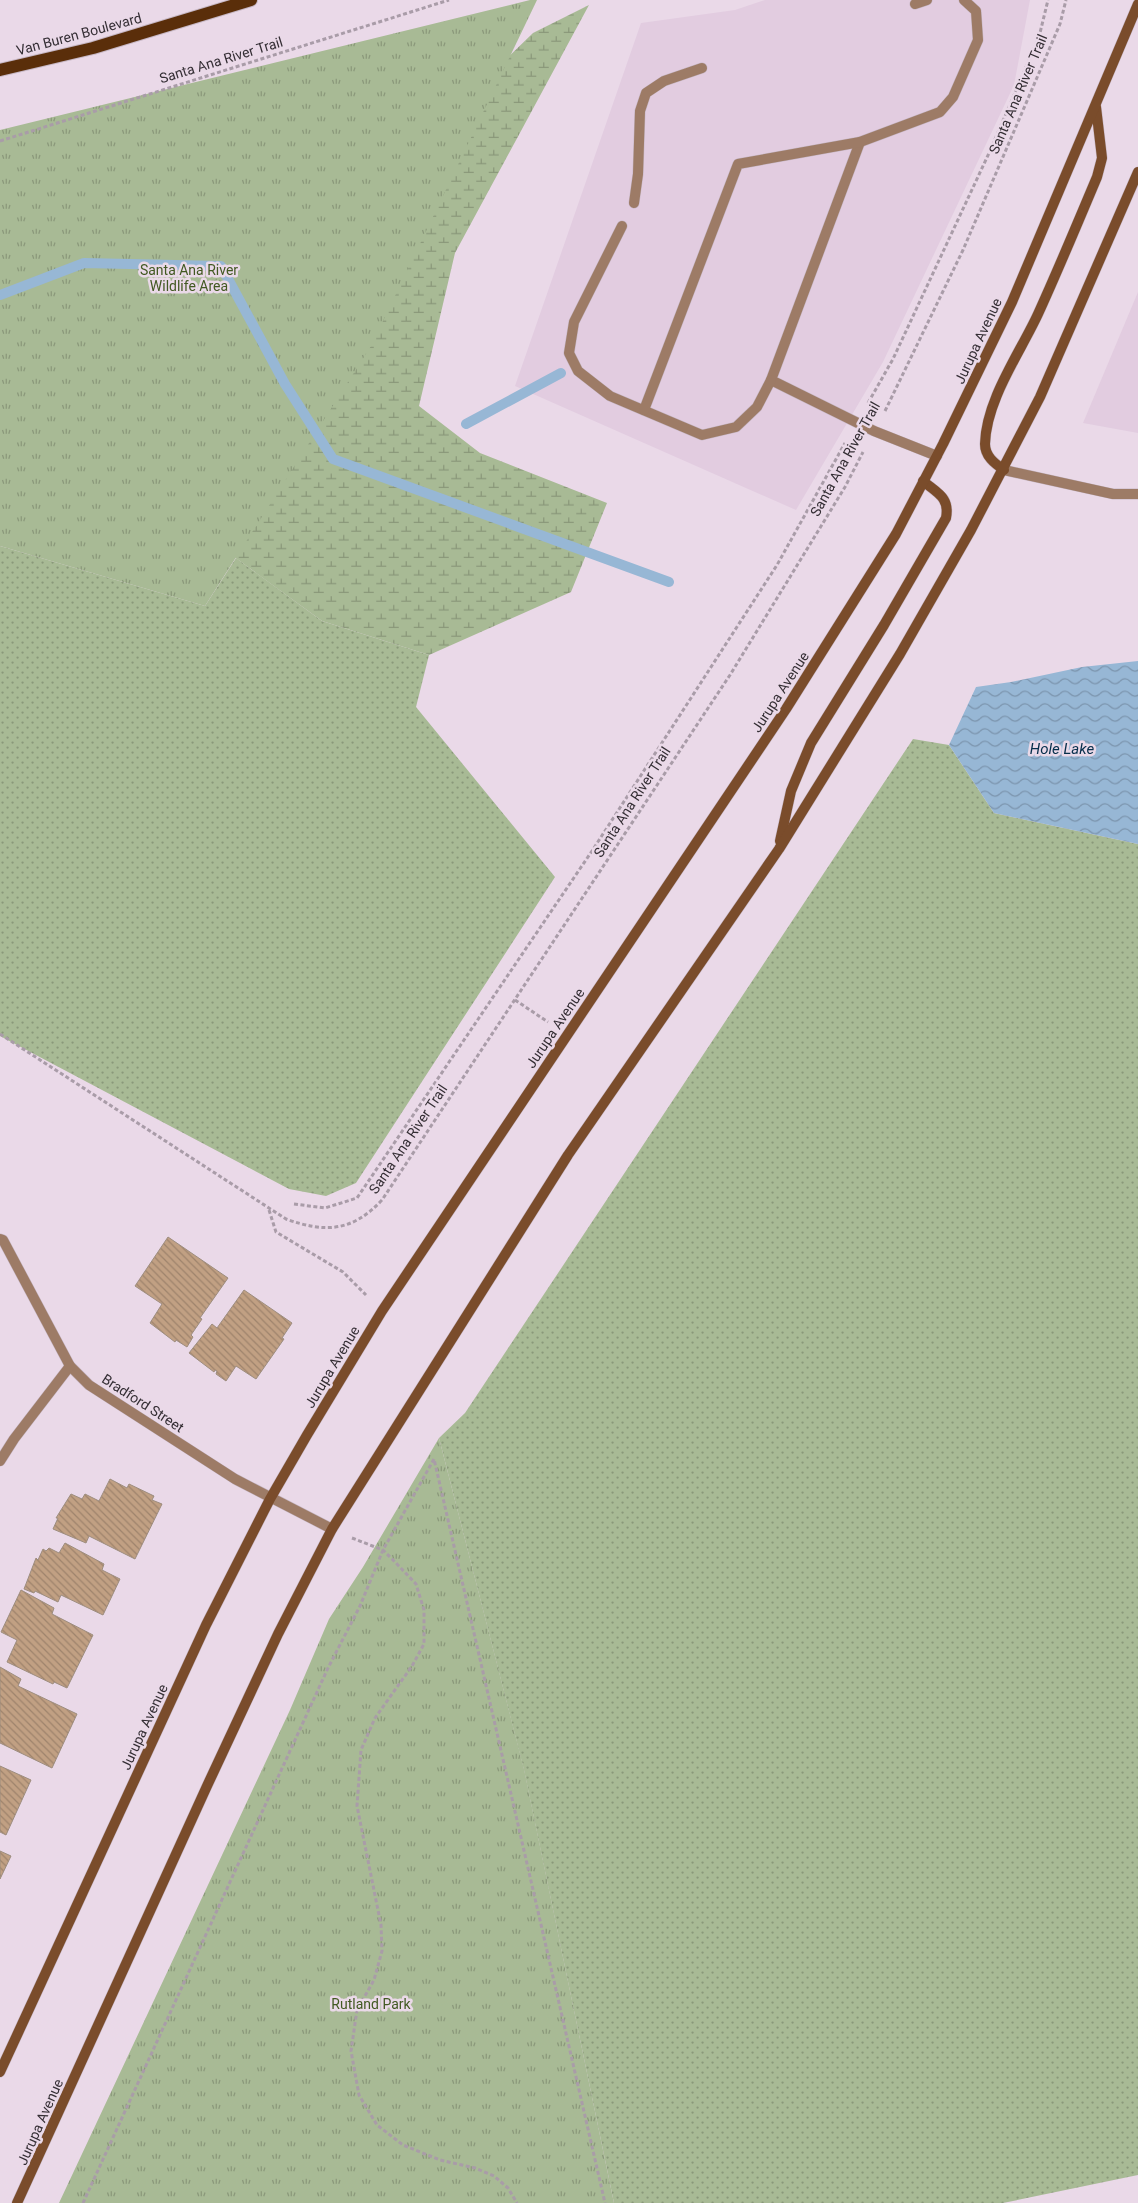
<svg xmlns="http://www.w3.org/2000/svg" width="1138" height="2203" viewBox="0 0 1138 2203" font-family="Roboto,sans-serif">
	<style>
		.built { fill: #e2cce0 }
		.grass { fill: url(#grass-dots) }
		.wetland { fill: url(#wetland-marsh) }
		.park { fill: url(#park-tufts) }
		.water { fill: url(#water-waves) }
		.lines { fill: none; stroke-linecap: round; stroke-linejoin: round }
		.stream { stroke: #97b7d5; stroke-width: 10 }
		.building { fill: url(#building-back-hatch); stroke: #9d8d7f }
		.service-casing { stroke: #c6b7c4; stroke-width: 11 }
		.minor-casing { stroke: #c6b7c4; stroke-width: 11 }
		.secondary-casing { stroke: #c6b7c4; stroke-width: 11 }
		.primary-casing { stroke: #c6b7c4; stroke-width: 14 }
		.path { stroke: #a99ca8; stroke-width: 3; stroke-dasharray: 4 2.5; stroke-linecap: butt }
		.service { stroke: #9d7b66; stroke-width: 10 }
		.minor { stroke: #9d7b66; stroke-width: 10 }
		.secondary { stroke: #7a4c2b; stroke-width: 10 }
		.primary { stroke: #5a2e0a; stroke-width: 12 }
		.labels { text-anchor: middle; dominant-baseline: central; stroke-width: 5; stroke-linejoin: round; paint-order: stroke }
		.street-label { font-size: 14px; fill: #342e34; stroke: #ead9e8 }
		.park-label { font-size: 14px; fill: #425922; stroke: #ead9e8 }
		.water-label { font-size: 15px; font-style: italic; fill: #062e4b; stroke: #ead9e8 }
	</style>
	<defs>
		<pattern id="grass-dots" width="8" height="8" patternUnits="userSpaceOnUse" patternTransform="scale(1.25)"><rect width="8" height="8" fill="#a8ba95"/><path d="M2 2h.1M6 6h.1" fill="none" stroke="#8a987a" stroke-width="1.8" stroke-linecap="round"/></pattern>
		<pattern id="wetland-marsh" width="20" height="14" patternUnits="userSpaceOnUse" patternTransform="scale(1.25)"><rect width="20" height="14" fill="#a8ba95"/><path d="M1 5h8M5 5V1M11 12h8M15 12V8" fill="none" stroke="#8a987a"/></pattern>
		<pattern id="park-tufts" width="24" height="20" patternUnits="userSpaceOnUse" patternTransform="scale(1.25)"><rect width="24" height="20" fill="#a8ba95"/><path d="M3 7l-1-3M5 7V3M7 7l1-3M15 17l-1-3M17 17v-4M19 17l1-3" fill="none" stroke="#8a987a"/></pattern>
		<pattern id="water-waves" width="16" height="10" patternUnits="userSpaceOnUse" patternTransform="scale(1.25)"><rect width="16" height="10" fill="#97b7d5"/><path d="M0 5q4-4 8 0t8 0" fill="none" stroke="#7c95ae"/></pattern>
		<pattern id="building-back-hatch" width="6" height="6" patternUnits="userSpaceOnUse" patternTransform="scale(1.25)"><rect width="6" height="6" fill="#c1a083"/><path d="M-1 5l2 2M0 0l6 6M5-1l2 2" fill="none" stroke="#9e836c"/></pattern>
	</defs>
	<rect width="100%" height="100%" fill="#ead9e8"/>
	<g class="built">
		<path d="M765 0H1030L1014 85 883 362 796 510 515 386 641 23 735 10Z"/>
		<path d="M1138 292V433L1083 423Z"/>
	</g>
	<g class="grass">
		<path d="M0 546 205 606 236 558 322 621 429 655 416 707 555 877 356 1183 326 1196 289 1189 0 1036Z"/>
		<path d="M913 739 949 745 994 813 1138 844V2175L1003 2203H614L524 1770 439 1438 465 1413Z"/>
	</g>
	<path class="wetland" d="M589 5 455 253 419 406 480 453 607 503 571 592 429 655 322 621 200 532 422 141 533 33Z"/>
	<g class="park">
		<path d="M530 0H537L371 346 205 606 0 546V130Z"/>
		<path d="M439 1438 524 1769 614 2203H59L290 1710 329 1619 363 1567Z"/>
	</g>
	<path class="water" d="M1138 661V844L994 813 949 745 976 687 1011 682 1082 667Z"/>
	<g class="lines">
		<g class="stream">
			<path d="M0 295 84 263 221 266 285 384 333 459 669 582"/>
			<path d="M466 424 561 373"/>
		</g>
	</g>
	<g class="building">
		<path d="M168 1237 228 1278 200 1318 202 1319 191 1335 193 1337 187 1347 176 1340 175 1342 150 1323 162 1304 135 1286Z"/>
		<path d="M244 1290 292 1323 282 1338 284 1339 256 1379 236 1366 226 1381 216 1374 217 1371 215 1370 214 1372 189 1353 212 1324 217 1328Z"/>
		<path d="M110 1479 127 1488 129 1484 154 1496 152 1500 162 1504 135 1559 89 1536 86 1543 53 1529 58 1518H56L71 1494 82 1499 85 1494 99 1501Z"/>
		<path d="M65 1543 104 1564 102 1570 120 1579 103 1615 61 1595 58 1602 35 1591 34 1593 24 1589 36 1558 38 1560 43 1549 46 1551 49 1548 59 1553Z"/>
		<path d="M21 1590 54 1608 52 1614 93 1635 67 1688 54 1682 53 1684 7 1662 17 1640 1 1632Z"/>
		<path d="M0 1667 21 1679 18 1686 77 1714 52 1768 0 1743Z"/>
		<path d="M0 1766 31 1780 6 1835 0 1832Z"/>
		<path d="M0 1851 11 1856 0 1879Z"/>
	</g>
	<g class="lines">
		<g class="service-casing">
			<g id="service">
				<path d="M915 4 927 0"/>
				<path d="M860 142 771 380 874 431 937 456"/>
				<path d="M634 203 638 174 640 111 646 93 664 81 702 68"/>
				<path d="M622 226 574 322 569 353 578 371 610 396 702 435 736 427 757 407 771 380"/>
				<path d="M644 410 738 164 860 142 940 112 953 97 978 40 976 11 964 0"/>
			</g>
		</g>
		<g class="minor-casing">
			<g id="minor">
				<path d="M1004 470 1113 494H1138"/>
				<path d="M0 1239 3 1240 70 1366 89 1385 235 1479 332 1529"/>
				<path d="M0 1461 14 1439 70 1366"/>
			</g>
		</g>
		<g class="secondary-casing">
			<g id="secondary">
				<path d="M1004 470C994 463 985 456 985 444 986 400 1020 353 1038 314 1059 268 1078 222 1097 177L1102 158 1096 107"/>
				<path d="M780 841 791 791 811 743 884 625 946 518C950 497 937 493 923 481"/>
				<path d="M0 2072 206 1625 270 1499 307 1435 382 1311 786 709 896 534 943 444 1012 302 1138 4"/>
				<path d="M17 2203 207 1786 278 1634 332 1529 568 1155 779 849 900 654 971 530 1040 397 1138 172"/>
			</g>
		</g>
		<g class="primary-casing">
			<path id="primary" d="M0 70 93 48 251 0"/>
		</g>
		<g class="path">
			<path d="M0 141 449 0"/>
			<path d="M868 403 893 359 990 151 1039 37 1048 0"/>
			<path d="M885 411 963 250 1060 24 1066 0"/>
			<path d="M515 1000 548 1022"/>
			<path d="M0 1034 286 1219C325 1233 352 1232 382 1200L730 675 845 487 863 452"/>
			<path d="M294 1204 325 1208 357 1198 592 851 777 565 845 443"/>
			<path d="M269 1210 276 1232 343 1272 366 1295"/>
			<path d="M352 1538 383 1550 396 1563 416 1584 424 1610V1644L412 1666 375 1718 361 1750 357 1806 381 1925 382 1951 374 1980 357 2010 351 2051 359 2095 377 2125 403 2145 440 2160 475 2168 494 2176 508 2188 517 2203"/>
			<path d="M83 2203 328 1668 360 1606 383 1550 434 1459 605 2203"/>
		</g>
		<use href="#service" class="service"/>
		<use href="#minor" class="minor"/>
		<use href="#secondary" class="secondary"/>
		<use href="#primary" class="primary"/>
	</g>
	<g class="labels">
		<g class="street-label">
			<text transform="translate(79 34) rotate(-15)">Van Buren Boulevard</text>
			<text transform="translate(221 60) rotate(-17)">Santa Ana River Trail</text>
			<text transform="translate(1018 94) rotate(-67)">Santa Ana River Trail</text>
			<text transform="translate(978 341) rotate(-65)">Jurupa Avenue</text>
			<text transform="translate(845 459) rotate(-61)">Santa Ana River Trail</text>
			<text transform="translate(780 692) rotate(-57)">Jurupa Avenue</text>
			<text transform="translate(632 802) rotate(-57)">Santa Ana River Trail</text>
			<text transform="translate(555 1028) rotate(-56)">Jurupa Avenue</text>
			<text transform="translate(408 1139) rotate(-56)">Santa Ana River Trail</text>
			<text transform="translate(332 1367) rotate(-59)">Jurupa Avenue</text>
			<text transform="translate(143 1403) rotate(33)">Bradford Street</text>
			<text transform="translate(144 1727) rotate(-65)">Jurupa Avenue</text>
			<text transform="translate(40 2122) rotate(-66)">Jurupa Avenue</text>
		</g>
		<g class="park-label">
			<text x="189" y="270">Santa Ana River<tspan x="189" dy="16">Wildlife Area</tspan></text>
			<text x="371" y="2004">Rutland Park</text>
		</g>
		<g class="water-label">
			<text x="1062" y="749">Hole Lake</text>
		</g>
	</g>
</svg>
